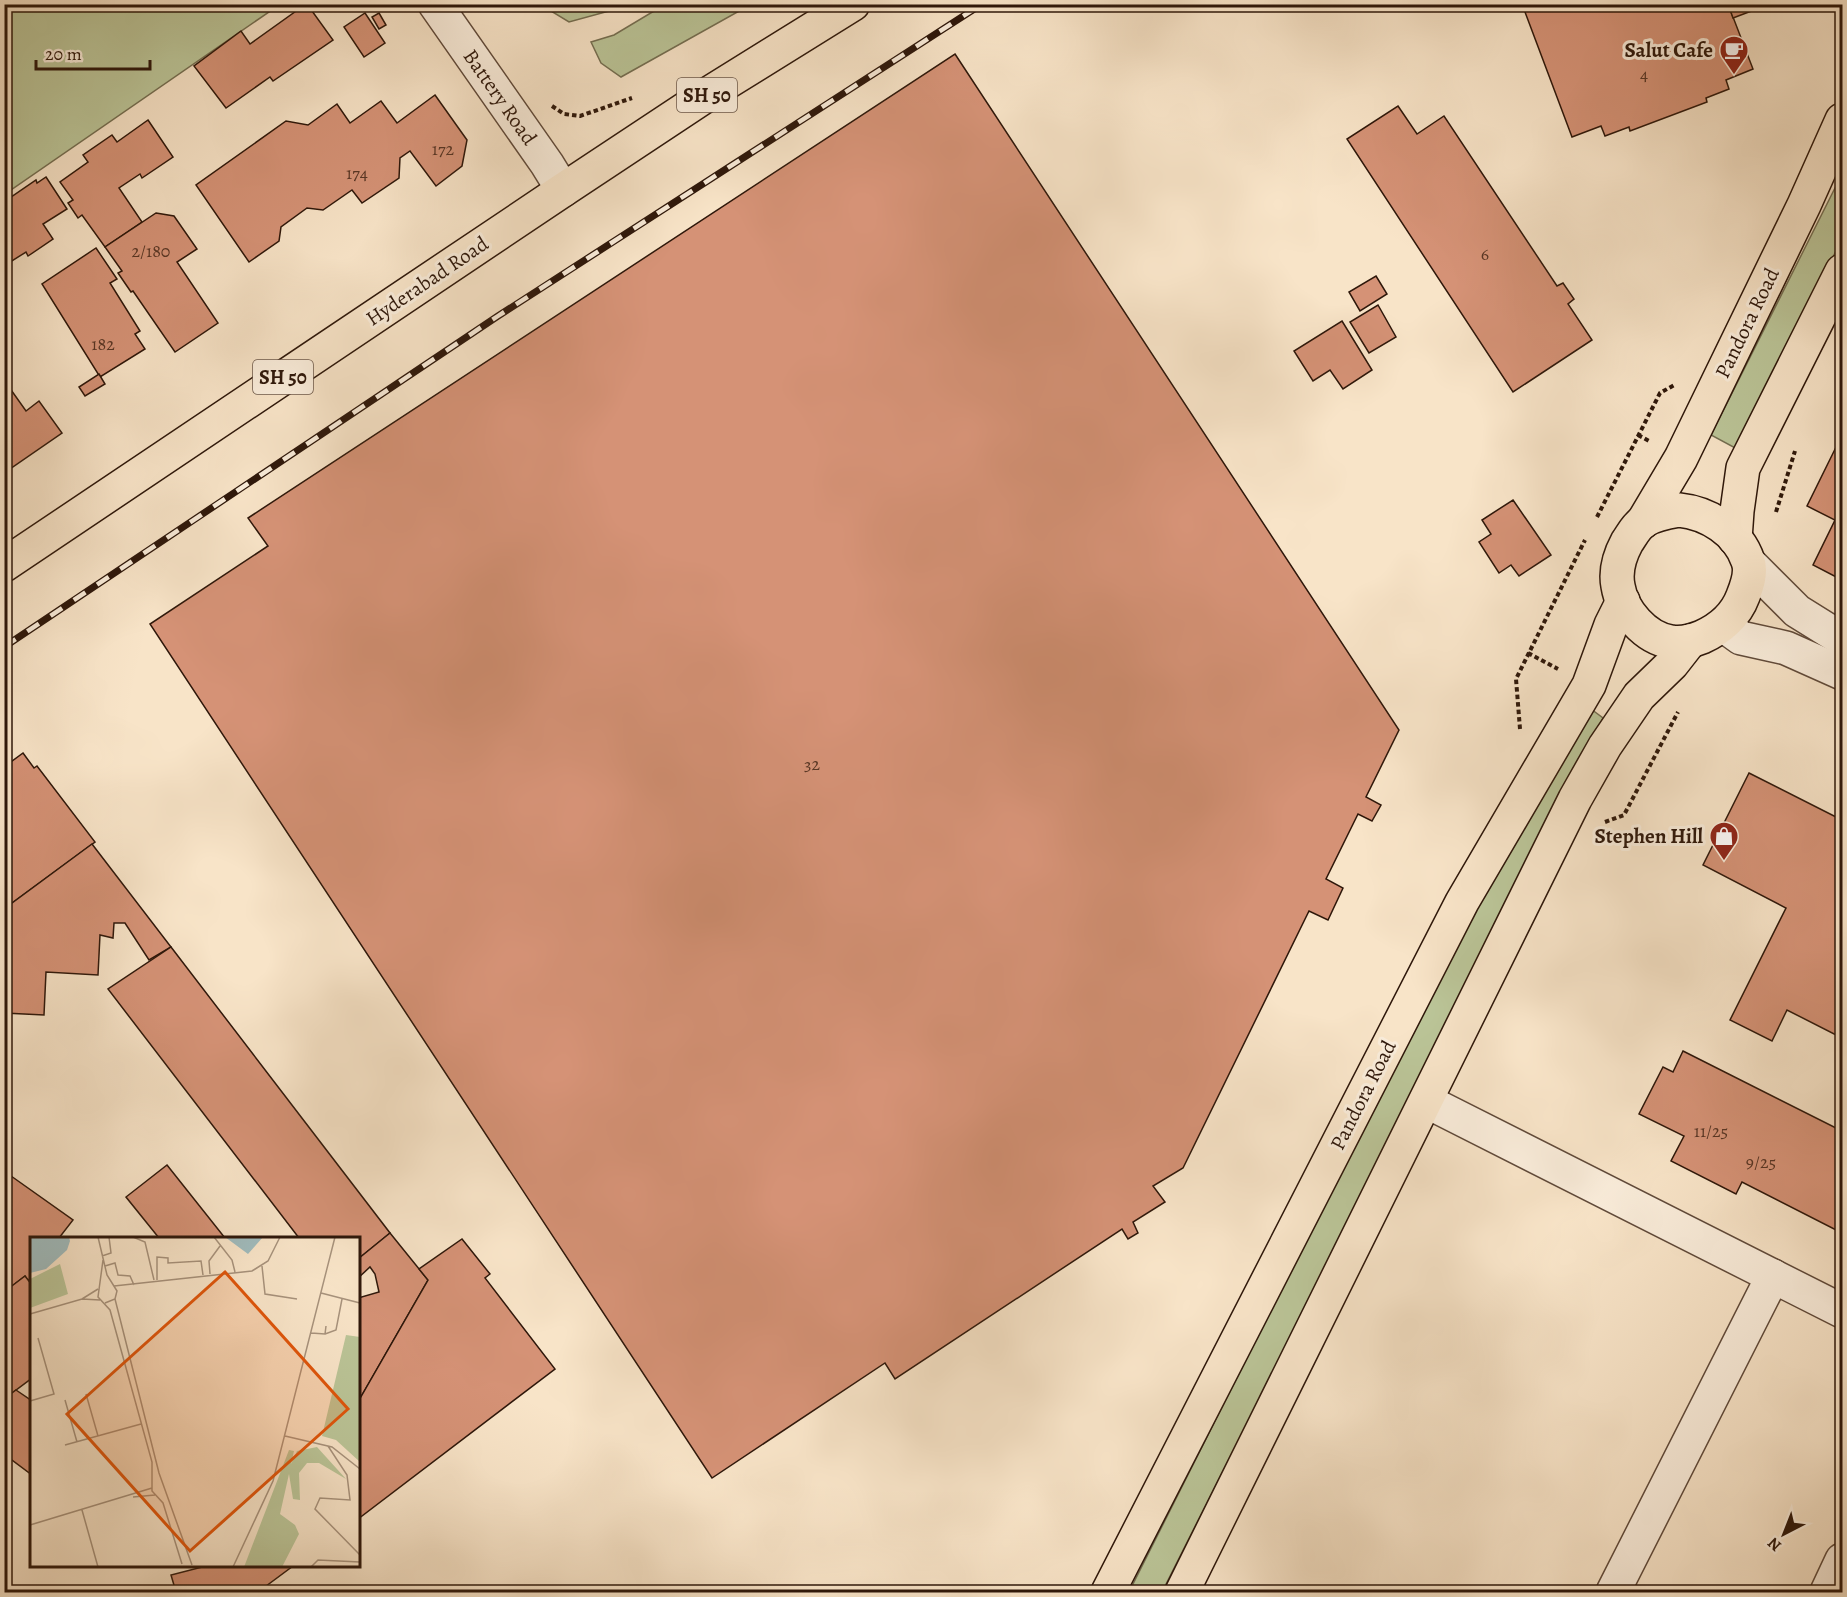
<svg xmlns="http://www.w3.org/2000/svg" width="1847" height="1597" viewBox="0 0 1847 1597" font-family="Alegreya,serif">
	<style>
		.green { fill: #bbc598; stroke: #746e51; stroke-width: 1.5 }
		.building { fill: #d59276; stroke: #2e170a; stroke-width: 1.5 }
		.lines { fill: none; stroke-linecap: round; stroke-linejoin: round }
		.minor-casing { stroke: #604a3a; stroke-width: 36 }
		.major-casing { stroke: #2e170a; stroke-width: 36 }
		.highway-casing { stroke: #2e170a; stroke-width: 36 }
		.path { stroke: #2e170a; stroke-width: 4; stroke-dasharray: 4.5 3; stroke-linecap: butt }
		.minor { stroke: #faeddb; stroke-width: 33 }
		.major { stroke: #f8e4c8; stroke-width: 33 }
		.highway { stroke: #f8e4c8; stroke-width: 33 }
		.rail-casing { stroke: #2e170a; stroke-width: 7 }
		.rail { stroke: #faeddb; stroke-width: 4.5; stroke-dasharray: 14; stroke-linecap: butt }
		.labels { text-anchor: middle; dominant-baseline: central; stroke-width: 6; stroke-linejoin: round; paint-order: stroke }
		.number-label { font-size: 18px; fill: #583625 }
		.shield { fill: #faeddb; stroke: #6b5749; stroke-width: 1.5 }
		.shield-label { font-size: 20px; font-weight: bold; fill: #2e170a }
		.poi-label { font-size: 21px; font-weight: bold; fill: #2e170a; stroke: #faeddb; text-anchor: end }
		.street-label { font-size: 21px; fill: #2e170a; stroke: #faeddb }
		.inset-road { fill: none; stroke: #a7927c; stroke-width: 1.5 }
		.view { fill: #df560c; fill-opacity: 0.15; stroke: #df560c; stroke-width: 3 }
		.inset-edge { fill: none; stroke: #2e170a; stroke-width: 3 }
	</style>
	<rect width="100%" height="100%" fill="#f8e4c8"/>
	<filter id="stains"><feTurbulence type="fractalNoise" baseFrequency=".00333" numOctaves="4"/><feColorMatrix values="0 0 0 0 .2 0 0 0 0 .09 0 0 0 0 .02 0 0 0 .5 -.17"/></filter>
	<radialGradient id="worn" r=".72"><stop offset=".6" stop-color="#630" stop-opacity="0"/><stop offset="1" stop-color="#630" stop-opacity=".3"/></radialGradient>
	<g class="green">
		<path d="M5 4H279V5L5 194Z"/>
		<path d="M541 5H631L569 22Z"/>
		<path d="M664 5H750L621 77 601 63 591 42 614 35Z"/>
		<path d="M1842 174V239L1737 449 1711 435Z"/>
		<path d="M1591 709 1603 718 1162 1592H1129L1480 894Z"/>
	</g>
	<g class="building">
		<path d="M306 4H307L333 40 273 81 270 77 226 108 194 66 241 31 250 44Z"/>
		<path d="M1522 4H1728L1753 69 1726 80 1729 89 1706 98 1707 102 1630 131 1629 127 1605 136 1601 126 1572 137Z"/>
		<path d="M1728 4H1770L1733 18Z"/>
		<path d="M365 13 385 43 364 57 344 27Z"/>
		<path d="M379 13 386 25 379 29 372 17Z"/>
		<path d="M955 54 1399 730 1366 797 1381 805 1372 821 1358 814 1326 879 1343 888 1328 920 1309 911 1183 1168 1153 1186 1165 1202 1133 1222 1138 1233 1128 1239 1122 1229 895 1379 885 1363 712 1478 150 624 268 546 248 518Z"/>
		<path d="M435 95 467 140 462 166 436 186 410 151 400 158 399 178 362 203 352 190 323 210 307 208 281 227 279 241 249 262 196 185 286 121 308 125 337 104 350 123 381 101 397 123Z"/>
		<path d="M1398 106 1417 134 1444 116 1557 286 1563 283 1574 299 1568 304 1592 340 1513 392 1347 139Z"/>
		<path d="M148 120 173 157 142 178 140 174 119 188 142 222 105 247 82 215 78 218 68 203 73 200 60 182 88 162 83 155 112 135 117 142Z"/>
		<path d="M46 177 67 209 43 224 53 239 28 256 26 252 4 266V202L36 180 37 183Z"/>
		<path d="M156 213 174 216 197 249 177 262 218 323 175 352 133 291 131 292 118 273 122 271 105 247Z"/>
		<path d="M96 248 117 279 110 283 140 331 135 334 145 349 100 377 42 284Z"/>
		<path d="M1376 276 1387 294 1360 311 1349 292Z"/>
		<path d="M1378 305 1396 337 1369 353 1350 322Z"/>
		<path d="M1342 321 1372 370 1343 389 1330 370 1313 381 1294 351Z"/>
		<path d="M99 374 105 384 85 396 79 387Z"/>
		<path d="M4 380 26 411 39 401 62 433 4 473Z"/>
		<path d="M1842 435V580L1813 565 1835 520 1807 506Z"/>
		<path d="M1513 500 1551 555 1519 576 1511 565 1499 573 1479 542 1491 534 1482 520Z"/>
		<path d="M23 753 34 768 37 766 95 842 4 909V767Z"/>
		<path d="M1749 773 1842 820V1038L1787 1010 1772 1041 1730 1020 1786 908 1703 865Z"/>
		<path d="M92 844 171 947 149 960 125 923H114L113 938 100 935 98 975 46 972 44 1015 4 1013V909Z"/>
		<path d="M171 947 390 1233 358 1259V1238H299L108 989Z"/>
		<path d="M1683 1051 1842 1131V1233L1742 1182 1736 1194 1671 1161 1684 1136 1639 1114 1663 1067 1673 1072Z"/>
		<path d="M167 1165 225 1238H159L126 1197Z"/>
		<path d="M4 1171 73 1220 59 1238H32V1276L28 1281 25 1276 4 1292Z"/>
		<path d="M390 1233 428 1280 358 1402V1298L379 1292 375 1274 370 1267 358 1278V1259Z"/>
		<path d="M462 1239 490 1274 485 1278 555 1369 358 1519V1402L428 1280 419 1269Z"/>
		<path d="M25 1276 32 1285V1378L4 1399V1292Z"/>
		<path d="M16 1390 32 1401V1475L4 1454V1399Z"/>
		<path d="M206 1566H293L258 1592H176L171 1575Z"/>
	</g>
	<g class="lines">
		<g class="minor-casing">
			<g id="minor">
				<path d="M435 4 547 164 563 190"/>
				<path d="M1749 563 1797 611 1842 639"/>
				<path d="M1723 625 1741 638 1786 648 1842 673"/>
				<path d="M1426 1101 1842 1311"/>
				<path d="M1613 1592 1773 1276"/>
				<path d="M1827 1592 1842 1560"/>
			</g>
		</g>
		<g class="major-casing">
			<g id="major">
				<path d="M1679 510C1708 513 1738 531 1748 561 1752 572 1747 586 1743 596 1736 615 1720 629 1702 637 1692 641 1682 644 1671 642 1645 638 1622 611 1618 586 1615 571 1620 555 1627 542 1632 535 1636 526 1644 521 1654 514 1667 512 1679 510Z"/>
				<path d="M1643 522 1681 458 1804 205 1842 120"/>
				<path d="M1735 539 1737 511 1743 468 1842 271"/>
				<path d="M1108 1592 1462 902 1589 685 1611 625 1623 601"/>
				<path d="M1182 1592 1575 799 1605 746 1639 696 1672 664 1690 641"/>
			</g>
		</g>
		<g class="highway-casing">
			<path id="highway" d="M4 565 563 190 708 94 853 4"/>
		</g>
		<g class="path">
			<path d="M552 106 564 114 580 116 632 98"/>
			<path d="M1638 435 1651 442"/>
			<path d="M1776 512 1795 451"/>
			<path d="M1597 517 1660 393 1676 384"/>
			<path d="M1528 653 1558 669"/>
			<path d="M1520 729 1516 679 1585 540"/>
			<path d="M1605 822 1624 815 1678 712"/>
		</g>
		<use href="#minor" class="minor"/>
		<use href="#major" class="major"/>
		<use href="#highway" class="highway"/>
		<g class="rail-casing">
			<path id="rail" d="M4 647 498 316 982 4"/>
		</g>
		<use href="#rail" class="rail"/>
	</g>
	<defs>
		<g id="cafe-pin" transform="scale(1.5)"><path d="M0 17L-7.5 6A9.5 9.5 0 1 1 7.5 6Z" fill="#8f2418" stroke="#faeddb"/><path d="M-5.5-4.5H6V0H3Q3 3.5 0 3.5H-2.5Q-5.5 3.5-5.5 0ZM3-3.2v2h1.7v-2ZM-6 4.5H4V6H-6Z" fill="#fff"/></g>
		<g id="shop-pin" transform="scale(1.5)"><path d="M0 17L-7.5 6A9.5 9.5 0 1 1 7.5 6Z" fill="#8f2418" stroke="#faeddb"/><path d="M-5-2.5h2.3a2.7 3.5 0 0 1 5.4 0H5L5.5 6h-11ZM-1.5-2.5h3a1.5 2.3 0 0 0-3 0Z" fill="#fff"/></g>
	</defs>
	<g fill-rule="evenodd">
		<use href="#cafe-pin" x="1734" y="50"/>
		<use href="#shop-pin" x="1724" y="836"/>
	</g>
	<g class="labels">
		<g class="number-label">
			<text x="1644" y="74">4</text>
			<text x="443" y="149">172</text>
			<text x="357" y="173">174</text>
			<text x="151" y="251">2/180</text>
			<text x="1485" y="254">6</text>
			<text x="103" y="344">182</text>
			<text x="812" y="764">32</text>
			<text x="1711" y="1131">11/25</text>
			<text x="1761" y="1162">9/25</text>
		</g>
		<g class="shield">
			<rect x="677" y="78" width="60" height="34" rx="4.5"/>
			<rect x="253" y="360" width="60" height="34" rx="4.5"/>
		</g>
		<g class="shield-label">
			<text x="707" y="95">SH 50</text>
			<text x="283" y="377">SH 50</text>
		</g>
		<g class="poi-label">
			<text x="1713" y="50">Salut Cafe</text>
			<text x="1703" y="836">Stephen Hill</text>
		</g>
		<g class="street-label">
			<text transform="translate(500 97) rotate(55)">Battery Road</text>
			<text transform="translate(427 281) rotate(-34)">Hyderabad Road</text>
			<text transform="translate(1747 323) rotate(-64)">Pandora Road</text>
			<text transform="translate(1363 1095) rotate(-63)">Pandora Road</text>
		</g>
	</g>
	<g transform="translate(30 1237)">
		<rect width="330" height="330" fill="#f8e4c8"/>
		<path d="M30 27 38 57 0 71V42ZM316 98 330 100V225L306 203 292 199ZM287 210 316 242 289 226H277L269 236 270 263 263 262 259 237 250 277 265 288 269 297 252 330H214L259 213 264 214 261 227 267 214Z" fill="#bbc598"/>
		<path d="M0 0H39L40 4 37 13 16 32 0 36ZM195 0H233L218 17Z" fill="#a0bcbe"/>
		<path class="inset-road" d="M68 0 77 38 87 54 85 62 75 66M103 0 115 5 124 43M184 0 202 23 205 35M72 19 81 16 79 0M73 23 68 60 80 73 122 225V254L133 266 152 327M75 29 85 26 88 38 100 39 104 48M232 29 235 57 267 62M180 37 179 24 190 9M127 43V20L138 21V26L171 24 173 38M84 49 222 34 238 24 250 0M291 56 330 66M52 62 68 52M85 62 129 236 162 328M0 77 52 62 70 63M281 96 295 97 296 89M295 97 306 93 312 62M56 157 68 199M35 163 47 205M0 164 24 157 8 101M255 199 302 210 330 232M35 208 111 187M298 209 317 238 320 263 290 261 285 272 330 318M103 260 125 258M52 273 68 330M0 288 122 251M203 330 243 244 305 0M281 330 288 323 330 325"/>
		<path class="view" d="M195 35 318 172 160 314 37 177Z"/>
		<rect width="330" height="330" class="inset-edge"/>
	</g>
	<rect width="1847" height="1597" fill="none" stroke="#f8e4c8" stroke-width="24"/>
	<rect x="6" y="6" width="1835" height="1585" fill="none" stroke="#2e170a" stroke-width="3"/>
	<rect x="12" y="12" width="1823" height="1573" fill="none" stroke="#2e170a" stroke-width="1.5"/>
	<g transform="translate(1784 1534) rotate(222)" stroke="#faeddb" stroke-width="4.5" paint-order="stroke">
	<path d="M0-4.5L10 22L0 15L-10 22Z" fill="#2e170a"/>
	<text y="-9" font-size="16" font-weight="bold" text-anchor="middle" fill="#2e170a">N</text>
	</g>
	<path d="M36 60v9h114v-9" fill="none" stroke="#2e170a" stroke-width="3"/>
	<text x="45" y="60" font-size="18" fill="#2e170a" stroke="#faeddb" stroke-width="4.5" paint-order="stroke">20 m</text>
	<rect width="100%" height="100%" filter="url(#stains)"/>
	<rect width="100%" height="100%" fill="url(#worn)"/>
</svg>
